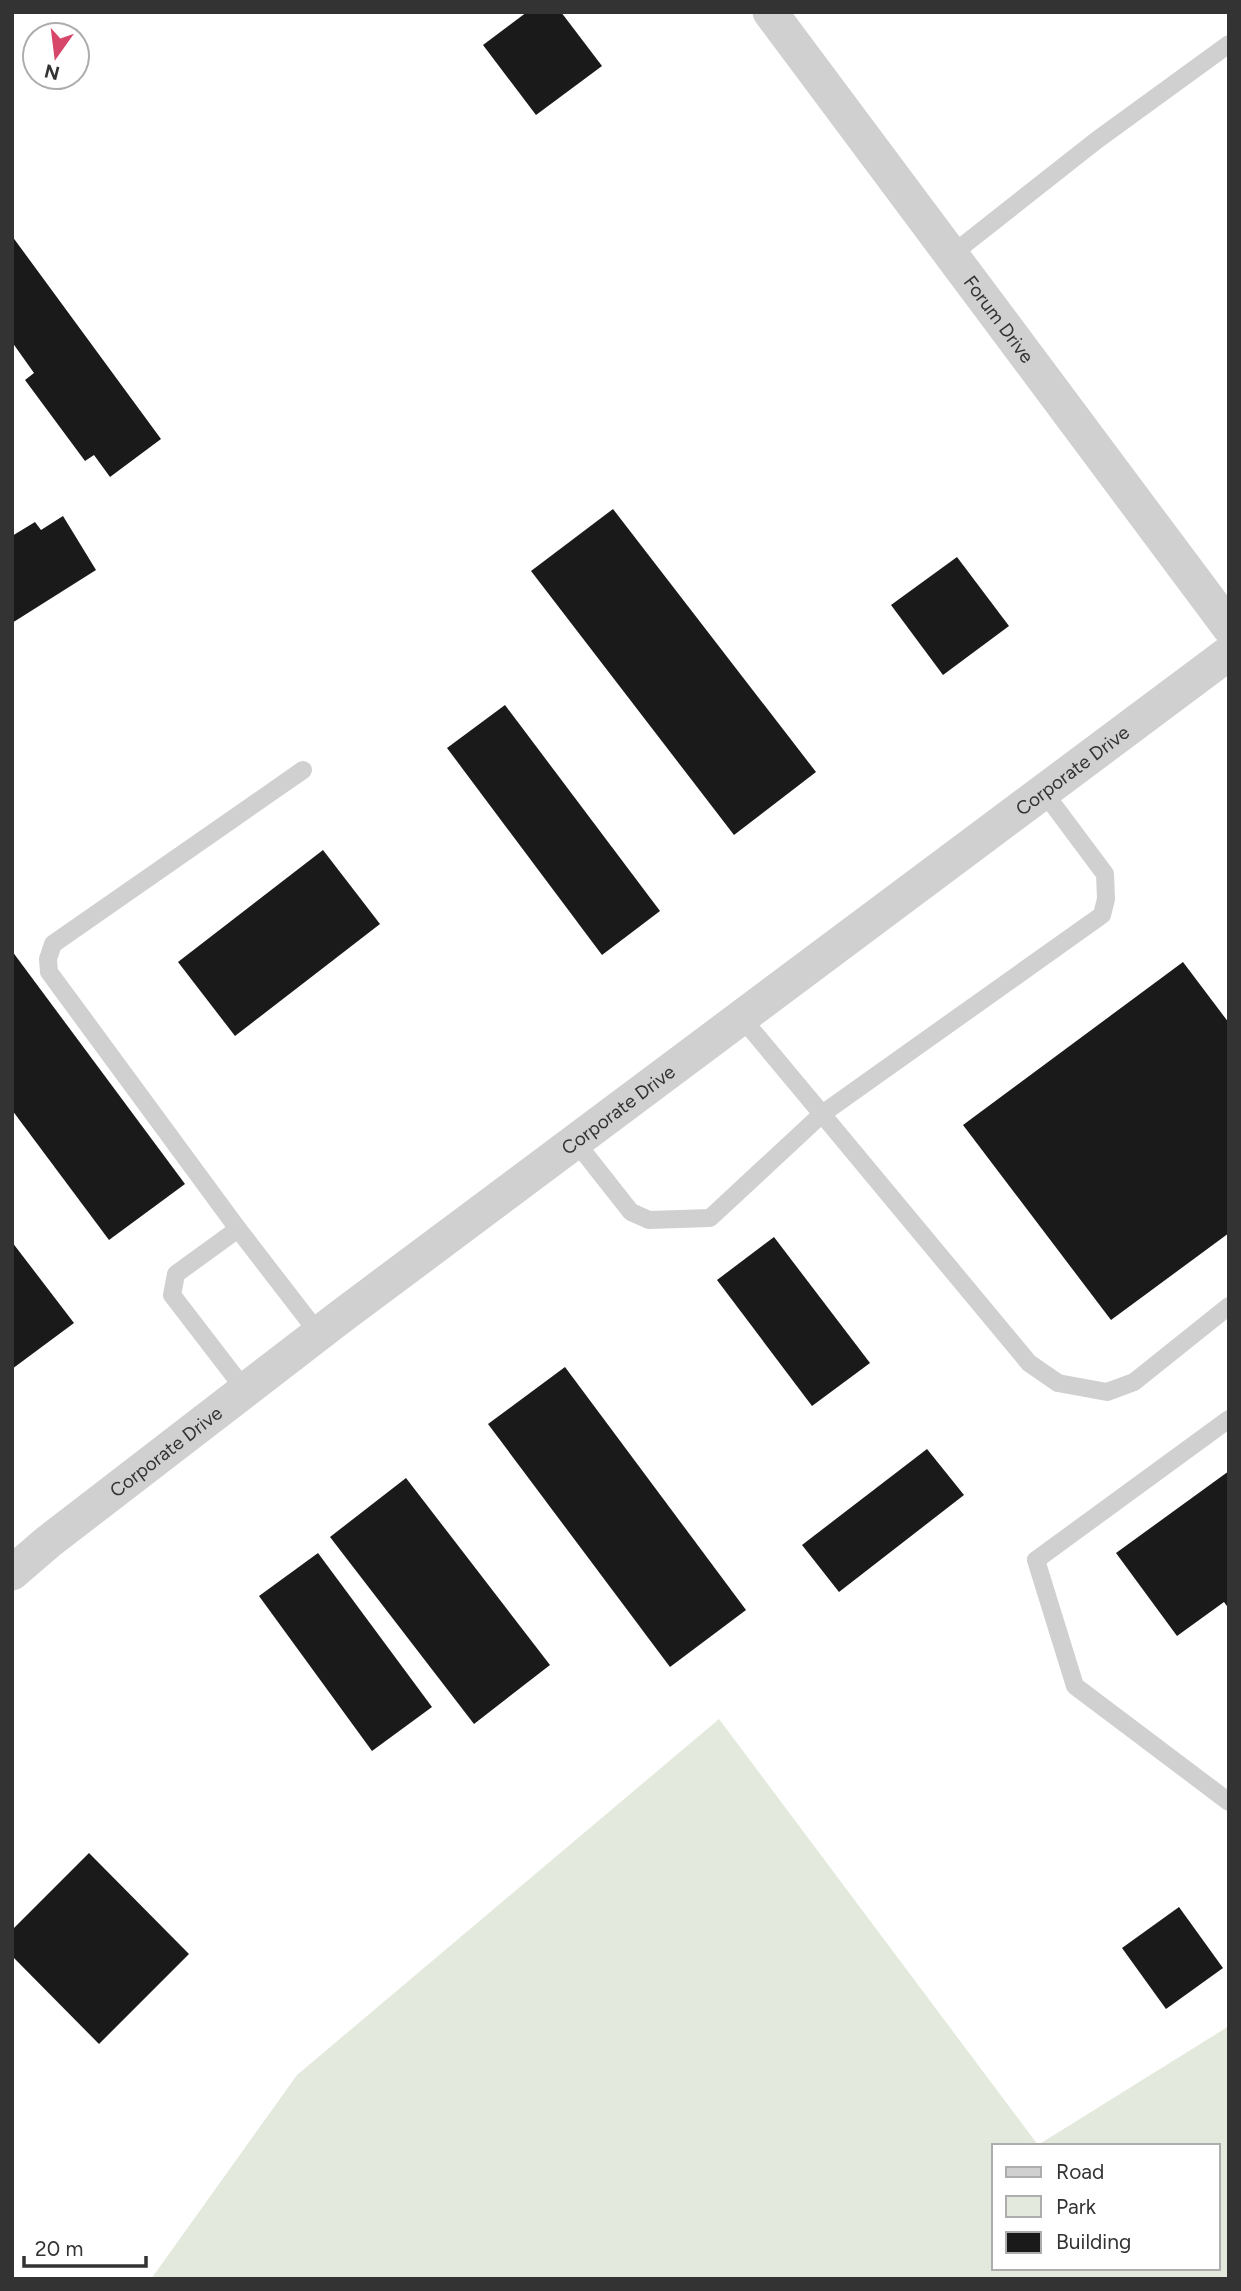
<svg xmlns="http://www.w3.org/2000/svg" width="1241" height="2291" viewBox="0 0 1241 2291" font-family="Figtree,sans-serif">
	<style>
		.green { fill: #e4e9dd; fill-rule: evenodd }
		.building { fill: #1a1a1a }
		.lines { fill: none; stroke-linecap: round; stroke-linejoin: round }
		.service { stroke: #d0d0d0; stroke-width: 18 }
		.minor { stroke: #d0d0d0; stroke-width: 35 }
		.labels { text-anchor: middle; dominant-baseline: central; stroke-width: 7; stroke-linejoin: round; paint-order: stroke }
		.street-label { font-size: 19px; fill: #333; stroke: #fff }
	</style>
	<rect width="100%" height="100%" fill="#fff"/>
	<path class="green" d="M719 1719 1038 2145 1229 2026V2279H151L297 2075ZM994 2146H1218V2268H994Z"/>
	<g class="building">
		<path d="M527 12H561L602 66 536 115 483 45Z"/>
		<path d="M12 236 161 439 110 477 94 455 85 461 25 380 34 373 12 342Z"/>
		<path d="M613 509 816 772 734 835 531 571Z"/>
		<path d="M63 516 96 570 12 623V536L35 522 41 530Z"/>
		<path d="M957 557 1009 626 943 675 891 605Z"/>
		<path d="M505 705 660 911 602 955 447 748Z"/>
		<path d="M323 850 380 924 235 1036 178 962Z"/>
		<path d="M12 951 185 1184 109 1240 12 1110Z"/>
		<path d="M1183 962 1229 1023V1233L1111 1320 963 1125Z"/>
		<path d="M774 1237 870 1363 812 1406 717 1280Z"/>
		<path d="M12 1242 74 1323 12 1369Z"/>
		<path d="M565 1367 746 1610 670 1667 488 1424Z"/>
		<path d="M927 1449 964 1495 839 1592 802 1545Z"/>
		<path d="M1229 1471V1609L1224 1602 1177 1636 1116 1553Z"/>
		<path d="M406 1478 550 1665 474 1724 330 1537Z"/>
		<path d="M318 1553 432 1707 372 1751 259 1596Z"/>
		<path d="M89 1853 189 1954 99 2044 12 1956V1930Z"/>
		<path d="M1179 1907 1223 1968 1166 2009 1122 1948Z"/>
	</g>
	<g class="lines">
		<g class="service">
			<path d="M951 255 1097 140 1229 44"/>
			<path d="M741 1017 822 1114 1102 915 1106 899 1105 874 1043 791"/>
			<path d="M575 1141 631 1212 649 1220 710 1218 822 1114 1029 1363 1058 1383 1107 1392 1134 1382 1229 1306"/>
			<path d="M238 1229 49 972 48 959 53 944 303 770"/>
			<path d="M245 1390 172 1295 176 1274 238 1229 319 1334"/>
			<path d="M1229 1419 1036 1560 1075 1686 1229 1802"/>
		</g>
		<g class="minor">
			<path id="s1" d="M770 12 1229 627"/>
			<path id="s2" d="M12 1573 48 1542 339 1318 1229 653"/>
		</g>
	</g>
	<g class="labels">
		<g class="street-label">
			<text stroke="none"><textPath href="#s1" startOffset="383">Forum Drive</textPath></text>
			<text stroke="none"><textPath href="#s2" startOffset="1330">Corporate Drive</textPath></text>
			<text stroke="none"><textPath href="#s2" startOffset="763">Corporate Drive</textPath></text>
			<text stroke="none"><textPath href="#s2" startOffset="196">Corporate Drive</textPath></text>
		</g>
	</g>
	<rect width="1241" height="2291" fill="none" stroke="#333333" stroke-width="28"/>
	<rect x="992" y="2144" width="228" height="126" fill="#ffffff" stroke="#adadad" stroke-width="2"/>
	<rect x="1006" y="2167" width="35" height="10" fill="#d0d0d0" stroke="#adadad" stroke-width="2"/>
	<text x="1056" y="2179" font-size="21" fill="#333333">Road</text>
	<rect x="1006" y="2196" width="35" height="21" fill="#e4e9dd" stroke="#adadad" stroke-width="2"/>
	<text x="1056" y="2214" font-size="21" fill="#333333">Park</text>
	<rect x="1006" y="2232" width="35" height="21" fill="#1a1a1a" stroke="#adadad" stroke-width="2"/>
	<text x="1056" y="2249" font-size="21" fill="#333333">Building</text>
	<g transform="translate(56 56) rotate(194)"><circle r="33" fill="#ffffff" stroke="#adadad" stroke-width="2"/>
	<path d="M0-5L12 26L0 18L-12 26Z" fill="#d7476a"/>
	<text y="-10" font-size="19" font-weight="bold" text-anchor="middle" fill="#333333">N</text>
	</g>
	<path d="M24 2256v10h122v-10" fill="none" stroke="#333333" stroke-width="3.5"/>
	<text x="35" y="2256" font-size="21" fill="#333333" stroke="#ffffff" stroke-width="5" paint-order="stroke">20 m</text>
</svg>
